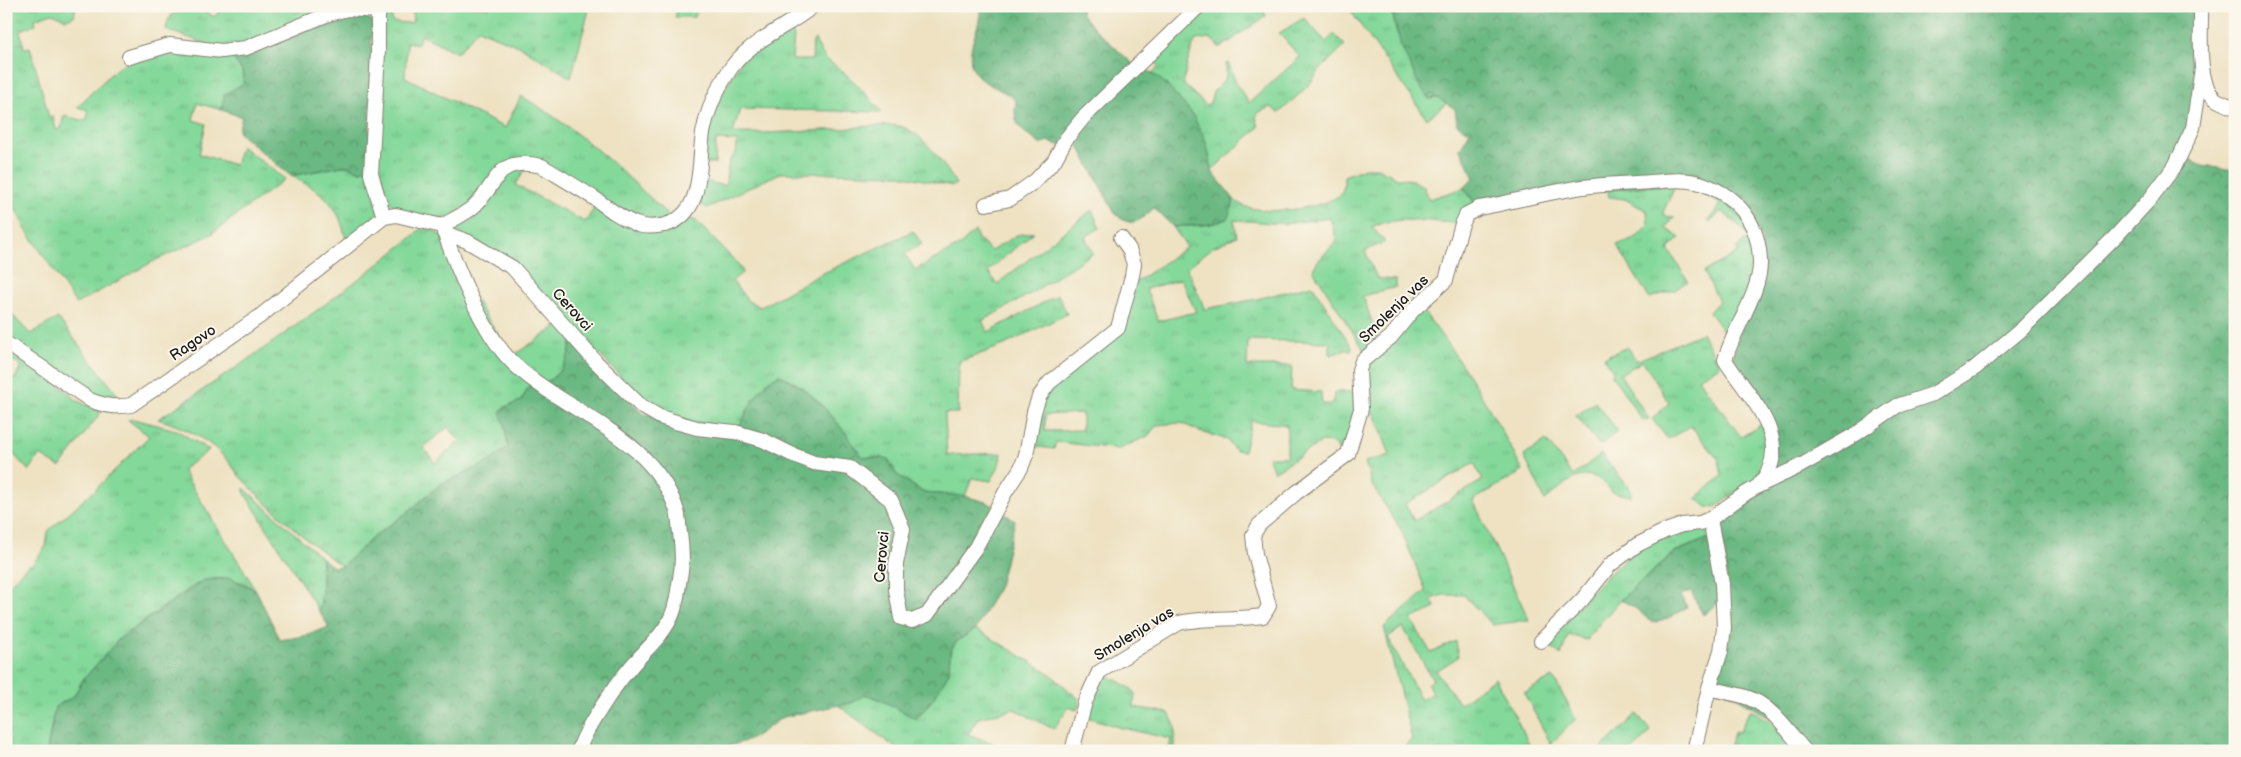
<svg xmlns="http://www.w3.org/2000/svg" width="2241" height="757" viewBox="0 0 2241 757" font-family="'Balsamiq Sans',sans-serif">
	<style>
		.grass { fill: url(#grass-tufts); stroke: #507a5b; fill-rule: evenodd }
		.forest { fill: url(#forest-crowns); stroke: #436a4f }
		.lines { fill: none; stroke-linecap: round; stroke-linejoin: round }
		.street-casing { stroke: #857f70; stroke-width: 16 }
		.street { stroke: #fff; stroke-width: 14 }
		.labels { text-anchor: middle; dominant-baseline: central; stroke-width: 4; stroke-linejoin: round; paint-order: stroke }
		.street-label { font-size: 15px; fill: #1c1c1c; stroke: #fbf7ec }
	</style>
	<defs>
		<pattern id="grass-tufts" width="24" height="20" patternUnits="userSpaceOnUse" patternTransform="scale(1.25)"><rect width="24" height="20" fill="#83d89a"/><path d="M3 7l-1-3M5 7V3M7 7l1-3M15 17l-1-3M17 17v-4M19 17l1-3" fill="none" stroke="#71b984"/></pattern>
		<pattern id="forest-crowns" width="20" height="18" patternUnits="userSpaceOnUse" patternTransform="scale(1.25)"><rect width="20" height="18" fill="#6ab882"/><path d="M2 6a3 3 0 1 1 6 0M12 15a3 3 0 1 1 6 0" fill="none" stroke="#56956a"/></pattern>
	</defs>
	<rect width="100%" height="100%" fill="#fbf7ec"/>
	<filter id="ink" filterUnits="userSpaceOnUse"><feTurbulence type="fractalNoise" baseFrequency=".02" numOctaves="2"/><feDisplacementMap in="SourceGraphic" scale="10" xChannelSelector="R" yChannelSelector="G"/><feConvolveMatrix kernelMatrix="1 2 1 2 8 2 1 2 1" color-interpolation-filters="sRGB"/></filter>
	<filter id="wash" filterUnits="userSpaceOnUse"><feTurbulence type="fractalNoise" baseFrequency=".0096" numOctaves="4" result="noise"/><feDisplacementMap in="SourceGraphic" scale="20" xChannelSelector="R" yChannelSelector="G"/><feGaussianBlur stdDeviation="1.12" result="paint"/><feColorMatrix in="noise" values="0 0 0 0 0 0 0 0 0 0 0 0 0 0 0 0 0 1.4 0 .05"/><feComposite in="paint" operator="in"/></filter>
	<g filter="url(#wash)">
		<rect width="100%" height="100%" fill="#eee2c3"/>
		<g class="grass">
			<path d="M6 6H76L74 16 66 19 52 13 35 19 36 24 20 30 24 48 30 47 49 117H53L56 130 61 128 64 116 87 121 88 110 77 107 118 67C153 47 192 52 230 53L242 71 244 84 224 95 222 110 197 103 193 120 206 124 199 154 235 165 241 146 285 179 210 235 156 260 76 304 25 228 6 189Z"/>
			<path d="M179 6H198L214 17 224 6H288L297 13 303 6H352L245 44 216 47 166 30 168 20Z"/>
			<path d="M383 6H590L571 78 521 47 478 29 457 53 422 35 417 44 407 42 405 77 505 128 521 96C578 129 625 173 672 219L642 223 527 159 469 205 444 220C405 212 386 215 377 171ZM392 9 413 11 412 23 392 22Z"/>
			<path d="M678 6H699L695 17H675Z"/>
			<path d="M1209 6H1261L1266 16 1220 48 1210 38 1196 40C1192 45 1182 79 1184 85L1206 105 1210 103 1213 92 1223 82 1226 76V64L1228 63 1237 85 1249 103 1300 57 1279 33 1304 18 1326 42 1334 34 1345 45 1319 71 1308 86 1279 113 1271 107 1259 112 1256 117 1259 127 1212 170 1181 102 1152 73 1159 67 1153 60 1200 11Z"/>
			<path d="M1367 6H1379L1389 10 1393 16 1396 31 1438 98 1447 103 1427 119 1350 10Z"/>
			<path d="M790 29 794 36 792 60H812L813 42 815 39C824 63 832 61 849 77 861 88 871 100 882 112L740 109 733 133C769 134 805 131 840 129 855 128 892 122 905 128 925 136 945 166 956 184L952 186 900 175 833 173H780L707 208 698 202 703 181 725 186 729 161 736 153 737 141 716 140 715 163H705L707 140 715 106 742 60Z"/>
			<path d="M342 166H348L361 171 369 168 378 213 346 240C338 202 324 193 291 176Z"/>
			<path d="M526 167 516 185 585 222 594 209V203L626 223 678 225 688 219 695 220 739 265 743 272 732 281 748 301 761 307 817 276 913 231 922 244 905 254 915 270 960 245 975 231 978 239 991 251 1017 235 1034 232 988 271 997 284 1092 210 1100 228 1085 237 1093 253 1030 294 982 321 988 332 1058 295 1067 314 1004 345 959 362 958 413H945L947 455 1002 453 998 468 991 481 972 478 965 496 924 493 896 474 889 460 863 457C843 429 812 386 779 375L767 382 739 428 697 425 650 408 517 267 453 229 509 172Z"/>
			<path d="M1365 168H1377L1398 178 1412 180 1424 187 1429 199 1464 188 1476 205 1456 223C1428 222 1397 215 1372 227L1385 242 1365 251 1377 278 1396 280V287L1363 296 1378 339 1377 344 1364 350 1313 270 1317 262 1337 241 1330 218 1284 224 1234 220 1237 236 1211 248 1187 268 1205 309 1257 299 1312 285 1352 347 1351 350H1345L1330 355V342L1248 340 1247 366H1292L1291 390 1321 392 1322 404H1333L1334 392H1355V407L1342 455 1333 443 1321 442 1274 472 1268 457H1287V425L1251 421 1244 451 1235 450 1226 439 1204 433 1181 423 1157 425 1148 436 1119 449 1056 442 1054 449 1031 446 1034 423 1049 386 1119 331 1133 284 1187 247 1173 227C1192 225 1209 227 1227 219L1233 205V198C1248 219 1317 210 1337 197 1344 192 1344 184 1344 176ZM1181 279 1196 312 1158 321 1146 289ZM1082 413V430L1045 431V415Z"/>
			<path d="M1676 185 1663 212 1664 216 1675 217 1665 228 1680 238 1668 249 1688 281 1675 290 1649 298 1617 245 1637 237 1648 224 1647 211 1625 199 1609 197 1608 193 1609 188Z"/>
			<path d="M1707 189 1723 198 1751 230 1754 277 1728 338 1709 312 1719 301 1704 272 1739 252 1736 248 1749 238 1742 228 1721 211 1710 223 1707 220 1711 218 1720 204 1704 195Z"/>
			<path d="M423 227 434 231 441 236 455 268 530 384 521 401 503 408 508 447 489 462 441 484 404 515 376 535 342 566C307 542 275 512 246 483 239 477 235 469 229 462 211 440 184 427 158 419 221 379 283 336 343 291 370 270 398 250 423 227ZM448 427 460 441 435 463 423 447Z"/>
			<path d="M1420 307C1461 359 1493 412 1523 471L1473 500 1529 620 1492 625 1464 595H1443L1431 599 1436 608 1411 619 1431 653 1456 641 1458 657 1436 671 1460 704 1495 678 1533 751H1401L1412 739 1384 627 1426 591 1401 530 1372 485 1365 462 1390 455 1374 413H1366L1363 375 1370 358ZM1474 463 1483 480 1414 521 1405 504ZM1403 627 1433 680 1428 684 1432 693 1421 700 1388 637Z"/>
			<path d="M6 308 30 334 58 318 124 403 93 397 6 339Z"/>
			<path d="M559 325 572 339C569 360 563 372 544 384L511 357Z"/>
			<path d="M1702 333 1720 366 1698 378 1741 437 1764 423 1771 437 1762 477 1738 490 1714 508 1707 507 1696 498 1722 476 1719 460 1691 426 1668 439 1652 419 1669 403 1643 361 1620 374 1649 419 1643 421 1612 375 1613 371 1604 357 1628 347 1636 361Z"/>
			<path d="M6 349 47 375 78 401 101 412 60 467 40 455 29 471 6 446V374L15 379 21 365 6 357Z"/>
			<path d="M1595 402 1618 431 1600 445 1576 416Z"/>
			<path d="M134 419 176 430 209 450 182 470 256 590C235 577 215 574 193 586L119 639 82 681 74 696 55 707 47 751H6V588L29 564 31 566 46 546 48 531 95 490 149 436 128 420Z"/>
			<path d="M1546 440 1573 476 1601 454 1631 490V496L1611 492C1609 486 1605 484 1601 480 1580 466 1561 488 1545 500L1524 456Z"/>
			<path d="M244 488 322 558C321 577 324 593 319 611L244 492Z"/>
			<path d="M1701 529 1711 534 1712 537 1674 552 1620 600 1588 637V640L1568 635 1561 655 1549 645 1548 640C1578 608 1626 545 1670 534 1680 531 1691 530 1701 529Z"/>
			<path d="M976 629 1049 673 1080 700 1077 710 1068 707 1054 729 1014 709 978 718 968 734 1012 751H900L839 706 854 702 865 694 883 701 916 718 933 699 950 658C949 643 965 636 976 629Z"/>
			<path d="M1102 674 1118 680 1135 692 1134 707 1169 713 1175 726V751H1169L1171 739 1118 727 1084 716Z"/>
			<path d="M1553 677 1576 719 1551 744 1524 693Z"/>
			<path d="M1750 710C1766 717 1788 731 1790 751H1769L1765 748 1764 751H1727L1735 731 1739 732Z"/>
			<path d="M1637 714 1651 731 1632 751H1598Z"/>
		</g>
		<g class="forest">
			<path d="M980 6H1080L1082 14 1094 28 1132 63 1152 73 1166 84 1191 112 1206 141 1213 173 1233 198V205L1227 219C1209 227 1192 225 1173 227L1154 208C1140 221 1130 230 1114 212L1074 137 1060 146 1048 141 1041 145C1022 129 1012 128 1016 101 1006 90 991 88 980 78 957 57 983 30 980 6Z"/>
			<path d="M1379 6H2196L2197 29 2194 111 2179 152 2202 166 2235 170V751H1806L1786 727 1718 686 1715 679C1722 638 1730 598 1725 555 1723 540 1718 528 1725 514L1777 456 1733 358 1762 239 1702 180 1476 205 1464 188 1474 178 1460 149 1470 132 1457 124 1455 109 1438 98 1429 99 1419 85 1401 46 1393 16 1389 10Z"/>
			<path d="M349 14 364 16 372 21 369 168 361 171 348 166H342L291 176 238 132 242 117 222 110 224 95 244 83 242 71 230 53Z"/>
			<path d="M572 339 643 414 739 428C749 406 757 388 778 375 812 386 843 429 863 457L883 458 889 461 896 474 924 493 965 496 989 503 1015 521 999 586 976 629 956 642 950 651 949 673 933 699 916 719 883 701 865 694 854 702 783 717 751 739 714 751H47L55 707 74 696 82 681 119 639 204 580 230 578 256 590 280 640 304 636 329 627 319 611C324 593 321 577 322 558L333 567 342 566 376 535 404 515 441 484 489 462 508 447 504 422 500 412 503 408 521 401 530 384 544 395V384C563 372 569 360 572 339Z"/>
			<path d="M1712 537 1719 603 1703 615 1691 591 1681 595 1687 607C1639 637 1659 616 1620 600L1675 552Z"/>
		</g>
	</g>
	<g filter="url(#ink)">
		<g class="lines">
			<g class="street-casing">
				<g id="street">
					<path d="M381 6 378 16V53L371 174 384 217"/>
					<path d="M2201 6C2202 30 2195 86 2217 100 2222 103 2229 105 2235 108"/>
					<path d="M129 57 170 45 222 51 246 48 326 15 347 9 379 11"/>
					<path d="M986 204 1010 199 1035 181 1054 161 1066 139 1083 118 1199 6"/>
					<path d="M442 226C452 220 463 215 472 208 500 184 494 155 542 166 560 177 579 188 597 200 609 209 621 218 636 224 645 228 655 227 665 225 705 214 698 164 703 133 707 111 715 92 727 74 747 41 785 29 813 6"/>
					<path d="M443 229C457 268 484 337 515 365 567 413 654 437 677 511 679 517 679 526 680 533 682 547 683 564 680 578 678 589 677 604 672 615 664 635 644 651 630 668 617 683 582 733 579 751"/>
					<path d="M444 233 467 241 513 268 596 362 641 406 660 417 679 423 697 428 735 432 763 440 791 454 814 463 850 468 891 500 903 529 896 564V590L901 618 912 621 927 615 976 547 1006 491 1021 468 1026 455 1034 412 1039 397 1049 383 1118 328 1132 276 1134 264 1129 249 1121 238"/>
					<path d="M6 343 90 400C105 406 115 408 131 405L259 317 384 217 396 215 442 226"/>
					<path d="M1760 485 1800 466 1856 434 1897 406 1933 394 1975 368 2022 329 2117 235 2150 199 2175 166 2193 128 2202 68"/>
					<path d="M1541 641 1582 600 1610 565 1637 545 1665 531 1682 525 1700 523 1710 519 1722 584 1724 628 1721 651 1709 688 1694 751"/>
					<path d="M1709 688C1722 692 1738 693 1751 699 1773 708 1789 733 1805 751"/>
					<path d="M1072 751 1085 702 1099 672 1179 623C1207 617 1236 620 1263 616L1269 606 1255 554 1253 535 1259 525 1296 493 1348 454 1361 409 1359 370 1362 361 1391 337 1413 310 1446 280 1462 224 1467 214 1479 208C1513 202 1548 192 1583 187 1605 184 1628 184 1651 182 1667 181 1688 178 1703 184 1738 197 1759 223 1760 261 1761 293 1733 329 1725 360 1749 398 1798 442 1758 486 1754 489 1749 491 1745 494 1733 502 1722 511 1710 519"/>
				</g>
			</g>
			<use href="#street" class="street"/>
		</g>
	</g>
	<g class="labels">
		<g class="street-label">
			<text transform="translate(1394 309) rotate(-44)">Smolenja vas</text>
			<text transform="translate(572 310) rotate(48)">Cerovci</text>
			<text transform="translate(193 343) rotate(-34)">Ragovo</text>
			<text transform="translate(882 557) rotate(-85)">Cerovci</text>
			<text transform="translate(1134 634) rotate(-31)">Smolenja vas</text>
		</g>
	</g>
	<rect width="2241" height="757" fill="none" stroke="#fbf7ec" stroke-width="25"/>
</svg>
